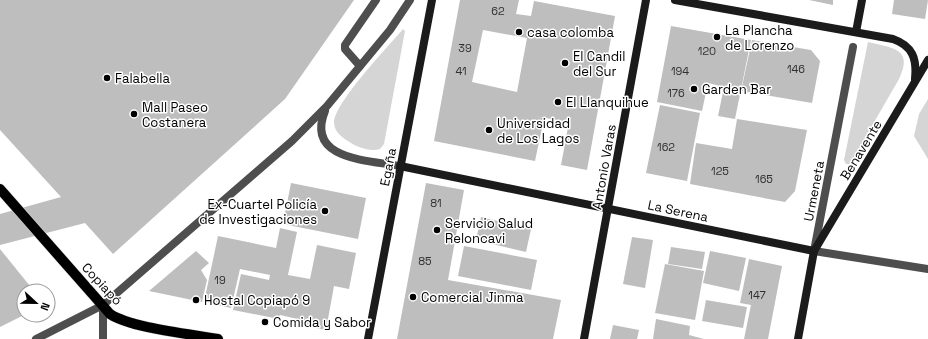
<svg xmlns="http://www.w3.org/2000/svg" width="928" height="339" viewBox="0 0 928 339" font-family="'Space Grotesk',sans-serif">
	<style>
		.green { fill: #d5d5d5 }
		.building { fill: #bebebe; fill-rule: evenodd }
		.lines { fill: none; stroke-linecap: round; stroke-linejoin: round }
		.primary-casing { stroke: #dbdbdb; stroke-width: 11 }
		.lane { stroke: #4e4e4e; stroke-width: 8 }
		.street { stroke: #4e4e4e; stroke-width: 8 }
		.secondary { stroke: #1b1b1b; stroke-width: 8 }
		.primary { stroke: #000; stroke-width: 10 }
		.poi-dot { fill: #000; stroke: #fff; stroke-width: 1.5 }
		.labels { text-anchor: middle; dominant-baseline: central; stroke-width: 3; stroke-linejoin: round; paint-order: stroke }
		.number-label { font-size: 11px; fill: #303030 }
		.poi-label { font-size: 13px; fill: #000; stroke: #fff; text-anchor: start }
		.street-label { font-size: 13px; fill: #000; stroke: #fff }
	</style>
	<rect width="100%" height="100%" fill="#fff"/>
	<g class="green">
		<path d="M403 29 405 31 384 144 380 149C370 152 356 147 348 141 341 137 334 131 334 122 336 101 387 48 403 29Z"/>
		<path d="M868 42C892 48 914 48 899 79L850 164H846L844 160Z"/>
		<path d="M928 99V159L914 136 919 114Z"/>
	</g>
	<g class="building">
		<path d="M0 0H354L285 99 113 254 85 223 0 245V214L61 197 0 130Z"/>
		<path d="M460 0H519L516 14 531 16 534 1 615 16 587 170 561 165 569 122 534 116 544 118 535 161 434 141ZM483 30 527 38 517 92 472 82Z"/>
		<path d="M809 0H833V5Z"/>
		<path d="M894 0H928L925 19 892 14Z"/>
		<path d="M671 26 751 40 735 119 718 116 724 87 708 83 702 111 657 102Z"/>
		<path d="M752 40 811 50 820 61 812 103 741 91Z"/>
		<path d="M660 105 700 113 687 181 646 173Z"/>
		<path d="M737 119 807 130 795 191 785 202 690 184 696 143 732 149Z"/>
		<path d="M291 183 366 198 358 239 283 224Z"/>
		<path d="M426 183 464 190 448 280 561 300 553 339H397Z"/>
		<path d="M481 217 531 229 526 252 476 240Z"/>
		<path d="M280 228 297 232 288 275 310 279 317 245 356 253 349 289 334 286 326 330 301 325 302 320 280 315 279 319 233 310 241 274 269 280 270 275 240 269 231 308 204 302 218 236 276 248Z"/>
		<path d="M632 237 653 240 645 288 623 284Z"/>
		<path d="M464 246 537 260 531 290 458 276Z"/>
		<path d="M671 247 705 252 702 269 668 264Z"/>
		<path d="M0 249 34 291H24V315L0 327Z"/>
		<path d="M196 251 209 263 201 270 207 280 202 302 149 291Z"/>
		<path d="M710 251 746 258 739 291 703 283Z"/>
		<path d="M749 259 782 266 768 339H744L751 305 740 303Z"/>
		<path d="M665 264 704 271 695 320 655 313Z"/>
		<path d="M706 300 747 307 743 328 702 321Z"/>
		<path d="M656 319 690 326 689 335 704 339H653Z"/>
		<path d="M613 325 639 330 637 339H610Z"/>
	</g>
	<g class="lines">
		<g class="primary-casing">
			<path id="primary" d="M0 189 110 314C131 328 191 334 218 339"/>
		</g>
		<path class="lane" d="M360 66 345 49V45L376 0"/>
		<g class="street">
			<path d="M853 47 814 251 928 269"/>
			<path d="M325 111C305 160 368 160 400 166"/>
			<path d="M36 339 103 305 292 141 327 106 390 30 410 0"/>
			<path d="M103 339V305"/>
		</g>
		<g class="secondary">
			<path d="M675 0 893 39C913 46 917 59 915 79"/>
			<path d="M856 32 862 0"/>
			<path d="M400 166 814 251"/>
			<path d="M368 339 432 0"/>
			<path d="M584 339 646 0"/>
			<path d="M798 339 814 251 928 60"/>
		</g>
		<use href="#primary" class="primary"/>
	</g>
	<g class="poi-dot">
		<circle cx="519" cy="32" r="4"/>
		<circle cx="717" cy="37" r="4"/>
		<circle cx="565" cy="63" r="4"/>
		<circle cx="107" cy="78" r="4"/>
		<circle cx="694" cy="89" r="4"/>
		<circle cx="558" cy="102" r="4"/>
		<circle cx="134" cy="114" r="4"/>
		<circle cx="489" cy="130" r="4"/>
		<circle cx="325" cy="211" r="4"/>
		<circle cx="437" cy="230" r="4"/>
		<circle cx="413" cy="297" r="4"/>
		<circle cx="196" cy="300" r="4"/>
		<circle cx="265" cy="322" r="4"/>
	</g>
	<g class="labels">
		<g class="number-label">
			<text x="498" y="11">62</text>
			<text x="465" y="48">39</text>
			<text x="707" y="51">120</text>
			<text x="796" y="69">146</text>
			<text x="461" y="71">41</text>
			<text x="680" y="71">194</text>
			<text x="676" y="93">176</text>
			<text x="666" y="147">162</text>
			<text x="720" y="171">125</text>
			<text x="764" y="179">165</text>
			<text x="436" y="203">81</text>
			<text x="425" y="261">85</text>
			<text x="220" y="280">19</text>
			<text x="757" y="295">147</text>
		</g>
		<g class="poi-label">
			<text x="725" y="30">La Plancha<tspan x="725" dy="15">de Lorenzo</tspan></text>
			<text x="527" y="32">casa colomba</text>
			<text x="573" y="56">El Candil<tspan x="573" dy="15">del Sur</tspan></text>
			<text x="115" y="78">Falabella</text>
			<text x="702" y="89">Garden Bar</text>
			<text x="566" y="102">El Llanquihue</text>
			<text x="142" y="107">Mall Paseo<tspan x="142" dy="15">Costanera</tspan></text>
			<text x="497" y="123">Universidad<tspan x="497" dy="15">de Los Lagos</tspan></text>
			<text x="317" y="204" text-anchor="end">Ex-Cuartel Policía<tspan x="317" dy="15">de Investigaciones</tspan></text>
			<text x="445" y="223">Servicio Salud<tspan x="445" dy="15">Reloncavi</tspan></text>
			<text x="421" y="297">Comercial Jinma</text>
			<text x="204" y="300">Hostal Copiapó 9</text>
			<text x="273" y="322">Comida y Sabor</text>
		</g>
		<g class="street-label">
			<text transform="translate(861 150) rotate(-59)">Benavente</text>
			<text transform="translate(388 167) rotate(-79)">Egaña</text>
			<text transform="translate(604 167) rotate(-80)">Antonio Varas</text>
			<text transform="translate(814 191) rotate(-79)">Urmeneta</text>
			<text transform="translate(678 211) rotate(12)">La Serena</text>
			<text transform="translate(102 284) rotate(47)">Copiapó</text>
		</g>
	</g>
	<g transform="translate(36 303) rotate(112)"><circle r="19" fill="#ffffff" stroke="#999999"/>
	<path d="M0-3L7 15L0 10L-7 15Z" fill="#000000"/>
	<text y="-6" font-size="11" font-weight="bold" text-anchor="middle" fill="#000000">N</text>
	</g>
</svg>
